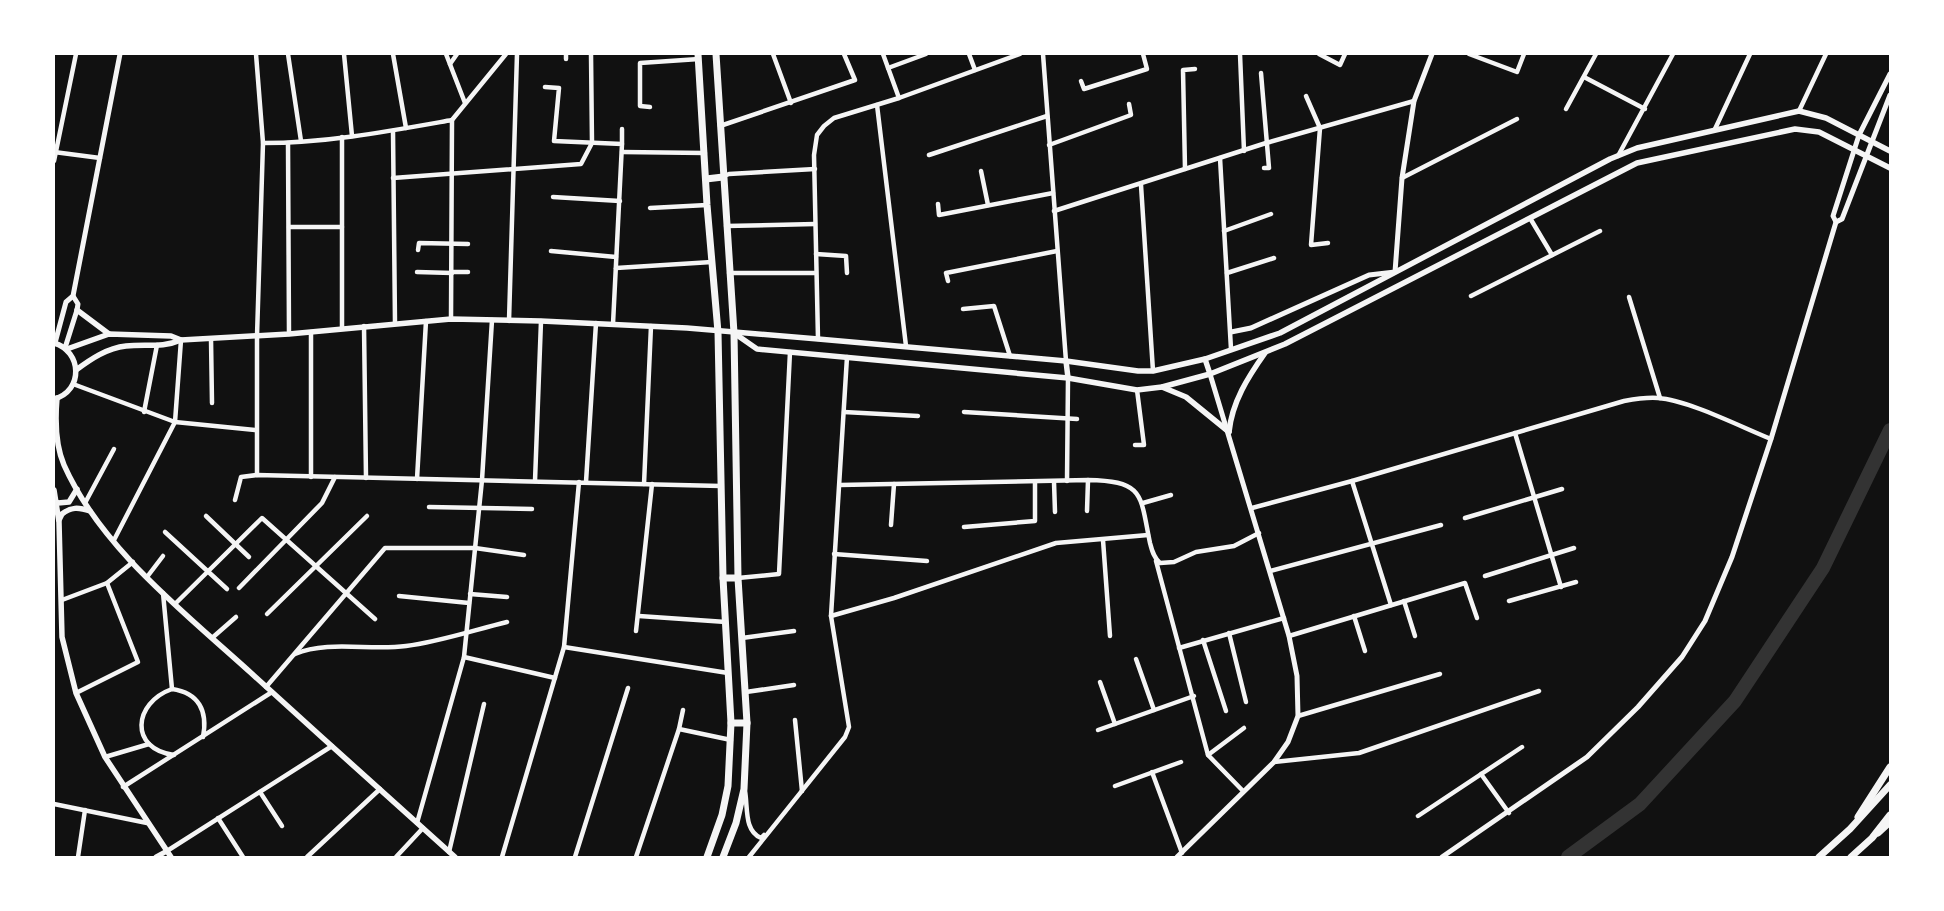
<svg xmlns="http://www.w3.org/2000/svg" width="1944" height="911" viewBox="0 0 1944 911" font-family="'Work Sans',sans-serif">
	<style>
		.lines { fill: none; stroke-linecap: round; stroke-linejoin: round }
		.river { stroke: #333; stroke-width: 14 }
		.minor { stroke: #f5f5f5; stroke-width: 4.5 }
		.tertiary { stroke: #f5f5f5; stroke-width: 5 }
		.secondary { stroke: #f5f5f5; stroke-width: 5.5 }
		.primary { stroke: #f5f5f5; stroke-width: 7 }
		.trunk { stroke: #f5f5f5; stroke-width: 7 }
	</style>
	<rect width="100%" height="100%" fill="#111"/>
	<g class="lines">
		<path class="river" d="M1568 857 1640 804 1735 701 1823 568 1890 430"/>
		<g class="minor">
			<path d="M256 54 263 143 257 336V475"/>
			<path d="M288 54 301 141"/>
			<path d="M344 54 352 136"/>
			<path d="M393 54 406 128"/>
			<path d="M446 54 465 103"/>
			<path d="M773 54 791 103"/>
			<path d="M883 54 899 98"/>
			<path d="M969 54 975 70"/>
			<path d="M1043 54 1066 361"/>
			<path d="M1240 54 1244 151"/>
			<path d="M1319 54 1340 65 1345 54"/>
			<path d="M1469 54 1517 72 1524 54"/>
			<path d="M566 59V54"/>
			<path d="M450 64 457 54"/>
			<path d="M888 68 926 54"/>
			<path d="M1261 73 1269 168H1264"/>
			<path d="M1584 77 1645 109"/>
			<path d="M1081 81 1084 89 1147 69 1143 54"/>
			<path d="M545 87 559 88 554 141 622 144 613 324"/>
			<path d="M1306 96 1320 128 1311 245 1328 243"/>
			<path d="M877 105 906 346"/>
			<path d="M650 107 640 106V63L699 59"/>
			<path d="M1566 109 1596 54"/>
			<path d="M1799 111 1826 54"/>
			<path d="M720 126 855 80 844 54"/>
			<path d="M1715 129 1750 54"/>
			<path d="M393 131 395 323"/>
			<path d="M342 137V328"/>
			<path d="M263 143C327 143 390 131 452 120L506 54"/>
			<path d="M288 143 289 334"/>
			<path d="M622 144V129"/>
			<path d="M1049 145 1131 115 1129 104"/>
			<path d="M54 152 100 158"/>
			<path d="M622 152 705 153"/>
			<path d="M929 155 1047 116"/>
			<path d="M1618 156 1673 54"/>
			<path d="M1220 158 1231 349"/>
			<path d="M54 161 76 54"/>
			<path d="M1185 169 1183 70 1195 69"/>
			<path d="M981 171 988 205"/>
			<path d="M724 176 729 174 815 169"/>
			<path d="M393 178 581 164 592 143 591 54"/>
			<path d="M1402 178 1517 119"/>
			<path d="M1141 185 1153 371"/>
			<path d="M553 197 620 201"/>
			<path d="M938 204 939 215 1053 193"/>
			<path d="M650 208 707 205"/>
			<path d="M1054 211 1266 143 1414 101"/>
			<path d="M1530 218 1552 255"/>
			<path d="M726 226 815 224"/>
			<path d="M289 227H342"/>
			<path d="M1224 231 1271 214"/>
			<path d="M418 250 419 243 468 244"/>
			<path d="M551 251 616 257"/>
			<path d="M816 254 846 256 847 273"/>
			<path d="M616 268 712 262"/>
			<path d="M417 272 452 273"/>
			<path d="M452 272H468"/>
			<path d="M729 273H815"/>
			<path d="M1227 273 1274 258"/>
			<path d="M948 281 946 273 1057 251"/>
			<path d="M1471 296 1600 231"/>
			<path d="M1629 297 1660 398"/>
			<path d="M963 309 994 306 1010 356"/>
			<path d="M451 319 452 120"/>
			<path d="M509 321 517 54"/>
			<path d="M364 326 366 478"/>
			<path d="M311 332V477"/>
			<path d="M211 339 212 403"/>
			<path d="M818 339 814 155 817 135 824 126 834 118 899 98 1020 54"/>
			<path d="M73 384 175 422 255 430"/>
			<path d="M144 412 157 345"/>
			<path d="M844 412 918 416"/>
			<path d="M964 412 1077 419"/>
			<path d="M1515 433 1561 587"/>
			<path d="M1135 445H1144L1137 390"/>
			<path d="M417 479 426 321"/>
			<path d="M535 481 541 321"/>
			<path d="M1067 481 1068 378"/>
			<path d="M1352 481 1391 605"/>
			<path d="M586 482 596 323"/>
			<path d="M1054 482 1055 512"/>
			<path d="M644 484 651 326"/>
			<path d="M840 485 1088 480C1145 481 1140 495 1150 543 1152 551 1154 558 1160 563L1174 562 1196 552 1234 546 1259 533"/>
			<path d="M235 500 241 477 257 475 721 486"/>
			<path d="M85 503 114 449"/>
			<path d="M1143 503 1171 495"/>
			<path d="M429 507 532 509"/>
			<path d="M1252 508 1352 481 1624 401C1635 399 1646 397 1658 398 1688 400 1741 427 1771 439"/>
			<path d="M1087 511 1088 480"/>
			<path d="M206 516 249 557"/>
			<path d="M1465 518 1562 489"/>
			<path d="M891 525 894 484"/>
			<path d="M964 527 1035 521V482"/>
			<path d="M165 532 227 589"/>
			<path d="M114 540 175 422 181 340"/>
			<path d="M1103 540 1110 636"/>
			<path d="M834 554 927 561"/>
			<path d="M1156 561 1208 755 1243 791"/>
			<path d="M1270 571 1441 525"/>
			<path d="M1485 576 1574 548"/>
			<path d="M147 577 163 556"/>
			<path d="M738 578 779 574 790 352"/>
			<path d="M239 588 322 503 335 477"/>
			<path d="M163 593 172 689"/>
			<path d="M470 594 507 597"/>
			<path d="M399 596 469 603"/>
			<path d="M62 600 107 583 133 562"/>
			<path d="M1404 601 1415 636"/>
			<path d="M1509 601 1576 582"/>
			<path d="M175 604 262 518 375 619"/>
			<path d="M267 614 367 516"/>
			<path d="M639 616 726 622"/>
			<path d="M831 616 894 598 1056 543 1148 535"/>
			<path d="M1354 616 1365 651"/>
			<path d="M636 631 652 484"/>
			<path d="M1229 633 1246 702"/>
			<path d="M1289 636 1465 583 1477 618"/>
			<path d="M212 638 236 617"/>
			<path d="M742 638 794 631"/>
			<path d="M1203 640 1226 711"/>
			<path d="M564 647 728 673"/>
			<path d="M1179 648 1284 618"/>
			<path d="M295 654C328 640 370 651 406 646 439 642 474 630 507 622"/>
			<path d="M464 657 555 678"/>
			<path d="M1136 659 1154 710"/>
			<path d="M1100 682 1115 724"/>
			<path d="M266 687 385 548H475L524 555"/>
			<path d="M746 692 794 685"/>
			<path d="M76 693 138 662 107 583"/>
			<path d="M1298 716 1440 674"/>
			<path d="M795 720 802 791"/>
			<path d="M679 729 731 740"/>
			<path d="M1098 730 1194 696"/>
			<path d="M174 755C129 749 133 703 172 689 199 693 208 711 203 737"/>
			<path d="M1208 755 1244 728"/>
			<path d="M105 757 149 744"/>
			<path d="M1274 762 1359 753 1539 691"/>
			<path d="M1152 772 1182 853"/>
			<path d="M1481 774 1509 813"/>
			<path d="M1115 786 1181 762"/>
			<path d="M123 787 272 692"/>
			<path d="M745 791C748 808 744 831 761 838L764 835"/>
			<path d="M260 792 282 826"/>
			<path d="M54 804 147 823"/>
			<path d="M1418 816 1522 747"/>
			<path d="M218 818 243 857"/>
			<path d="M417 823 464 657 482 480 492 320"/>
			<path d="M167 851 332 746"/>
			<path d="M449 852 484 704"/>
			<path d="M78 857 85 810"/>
			<path d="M307 857 380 789"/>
			<path d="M396 857 423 828"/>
			<path d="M502 857 564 647 579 482"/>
			<path d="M575 857 628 688"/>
			<path d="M636 857 679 729 683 710"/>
			<path d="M749 857 845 737 849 727 831 616 847 357"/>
		</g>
		<g class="tertiary">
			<path d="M1836 222 1833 216 1859 135 1890 74"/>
			<path d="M1231 332 1251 328 1369 275 1395 272 1402 178 1414 101 1432 54"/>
			<path d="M55 343 66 302 73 296 120 54"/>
			<path d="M65 348 77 310 78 304 73 296"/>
			<path d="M156 857 167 851"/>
			<path d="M1177 857 1274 762 1288 742 1298 716 1297 676 1289 636 1210 374"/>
			<path d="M1442 857 1587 757 1638 707 1682 657 1705 621 1732 557 1771 439 1836 222 1842 219 1890 95"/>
		</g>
		<g class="secondary">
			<path d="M77 310 109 334"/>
			<path d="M734 333 757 349 1068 378 1137 390 1162 387 1210 374 1285 344 1637 163 1795 129 1819 132 1890 168"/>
			<path d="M54 343C82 351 84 391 54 399"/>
			<path d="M67 349 109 334 171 336 181 340"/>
			<path d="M1205 359 1210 374"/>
			<path d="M1066 361 1068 378"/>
			<path d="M76 370C91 359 107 348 126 346 145 344 163 348 181 340L289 334 451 319 541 321 687 328 818 339 1066 361 1138 371H1153L1205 359 1280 333 1610 159 1637 148 1799 111 1826 118 1890 151"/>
			<path d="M1162 387 1186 397 1229 432"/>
			<path d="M57 398C55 421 55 444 64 465 101 548 184 612 250 672 318 734 387 796 455 857"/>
			<path d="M1229 432C1232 402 1248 377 1265 353"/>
			<path d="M54 490 59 522 62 637 76 693 105 757 171 857"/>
			<path d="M55 501 58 503 69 502 77 489"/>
			<path d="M59 520 62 514C71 507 78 507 90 511"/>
		</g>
		<g class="primary">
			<path d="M698 54 707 205 718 332 723 578 731 723 728 786 722 815 707 857"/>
			<path d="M716 54 734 333 738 578 747 723 744 789 736 823 723 857"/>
			<path d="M706 179 723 177"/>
			<path d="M723 578H738"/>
			<path d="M731 723H747"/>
			<path d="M1858 817 1890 767"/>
			<path d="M1878 833 1890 822"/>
		</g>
		<g class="trunk">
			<path d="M1819 857 1850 829 1890 785"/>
			<path d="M1851 857 1872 838 1890 815"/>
		</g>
	</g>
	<rect width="1944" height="911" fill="none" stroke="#ffffff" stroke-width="110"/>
</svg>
